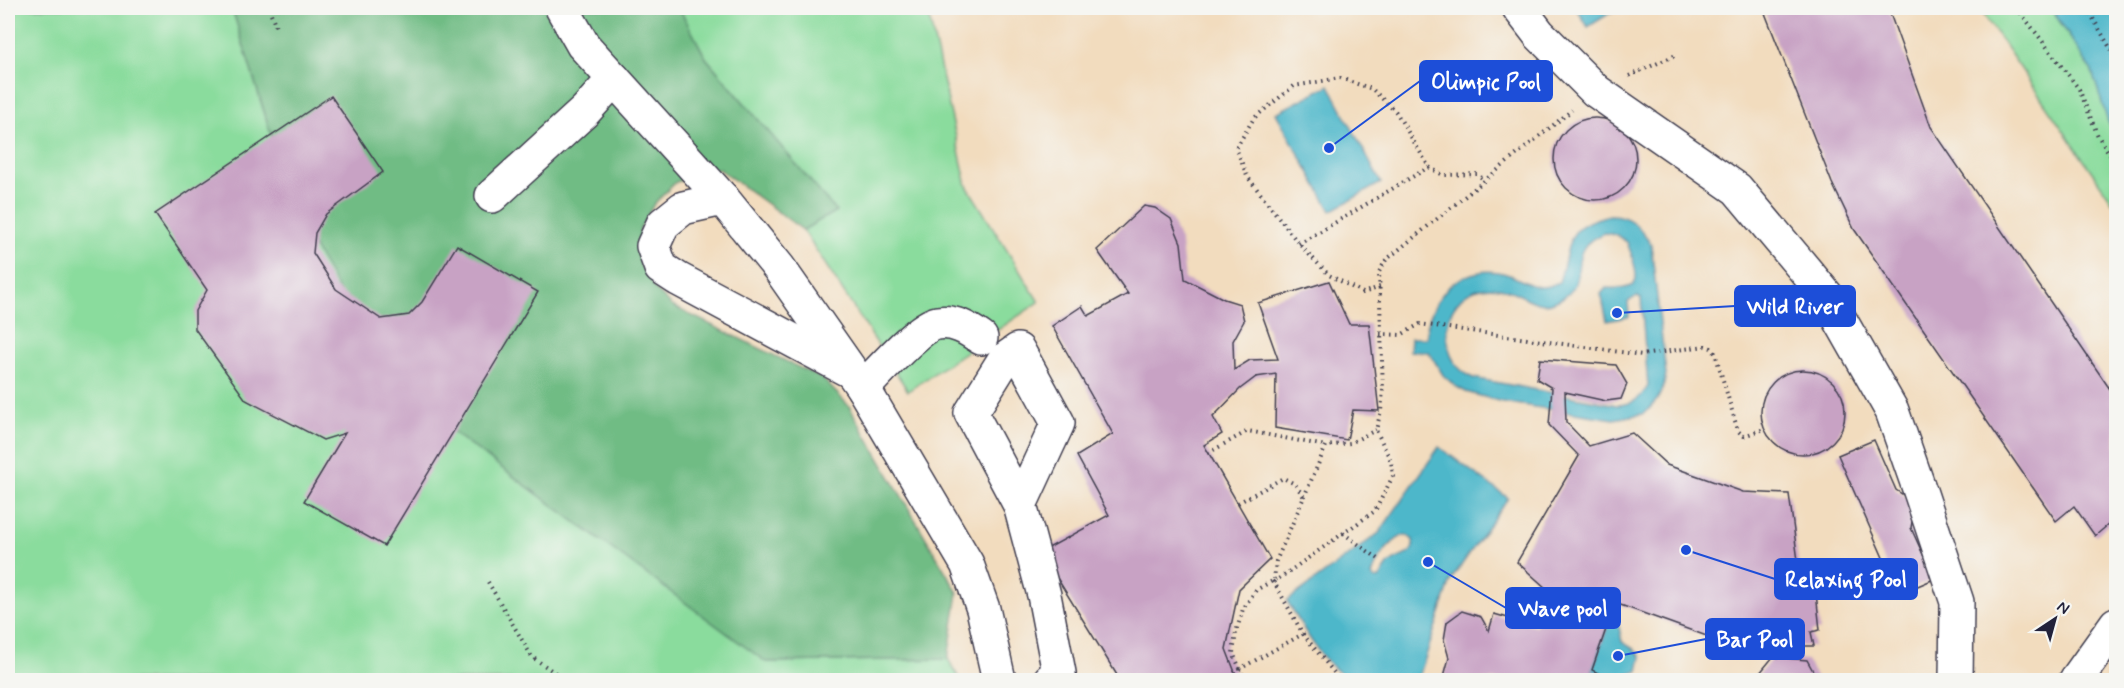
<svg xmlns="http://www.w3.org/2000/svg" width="2124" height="688" viewBox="0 0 2124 688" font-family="Mynerve,sans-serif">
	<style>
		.green { fill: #8adc9d; stroke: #567f6c; stroke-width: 1.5 }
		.forest { fill: #6fbc84; stroke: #486f60; stroke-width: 1.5 }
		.water { fill: #4db7ca; stroke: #386c82; stroke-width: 1.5; fill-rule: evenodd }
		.building { fill: #c8a2c4 }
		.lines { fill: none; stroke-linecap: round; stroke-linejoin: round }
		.minor-casing { stroke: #413e4f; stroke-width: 36 }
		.path { stroke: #413e4f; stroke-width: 4; stroke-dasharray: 1.5 4.5; stroke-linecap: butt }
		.minor { stroke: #fff; stroke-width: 33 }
		.leader { fill: none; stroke: #1d4ed8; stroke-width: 2 }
		.callout-dot { fill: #1d4ed8; stroke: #f6f6f2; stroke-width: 2 }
		.callout { fill: #1d4ed8; stroke: #1d4ed8; stroke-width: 2 }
		.callout-label { font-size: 22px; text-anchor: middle; font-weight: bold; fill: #fff }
	</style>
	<rect width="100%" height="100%" fill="#f6f6f2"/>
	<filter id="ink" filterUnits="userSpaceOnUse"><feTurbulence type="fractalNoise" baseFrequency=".0167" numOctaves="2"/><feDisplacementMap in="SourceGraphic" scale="12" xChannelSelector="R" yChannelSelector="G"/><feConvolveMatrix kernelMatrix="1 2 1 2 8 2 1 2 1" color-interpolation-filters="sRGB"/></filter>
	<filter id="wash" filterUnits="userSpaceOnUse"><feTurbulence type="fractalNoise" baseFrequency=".008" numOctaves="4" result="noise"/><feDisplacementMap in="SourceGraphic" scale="24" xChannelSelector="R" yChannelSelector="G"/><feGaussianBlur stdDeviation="1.35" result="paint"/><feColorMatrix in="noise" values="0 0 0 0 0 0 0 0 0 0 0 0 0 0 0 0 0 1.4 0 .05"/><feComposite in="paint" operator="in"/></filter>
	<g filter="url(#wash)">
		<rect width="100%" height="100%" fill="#f2dcbe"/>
		<g class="green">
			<path d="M8 8H232L297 218 766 662 948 659 960 680H14L8 669Z"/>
			<path d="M679 8H927L967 186 1039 302 908 391 803 230 835 211 706 58Z"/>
			<path d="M1979 8H2051L2092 71 2108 122 2116 133V207Z"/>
		</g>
		<path class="forest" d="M232 8H679L706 58 836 211 803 230 719 169 676 182 654 204 640 229V264L655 289 672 306 823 379 849 406 958 593 948 659 766 662 397 391 297 218Z"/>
		<g class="water">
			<path d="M1576 8H1618L1588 27Z"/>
			<path d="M2051 8H2116V133L2108 122 2092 71Z"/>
			<path d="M1329 85 1381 183 1331 211 1276 113Z"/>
			<path d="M1610 215C1631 215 1641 228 1651 245L1666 374 1663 388 1657 400 1649 409 1642 414 1614 419 1502 402 1466 392 1455 386 1443 375 1429 352 1410 351 1411 338H1427C1426 323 1431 312 1439 299 1451 278 1479 267 1503 273 1526 279 1535 295 1559 282 1572 243 1562 226 1610 215ZM1604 233 1616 235 1627 242C1630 250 1640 277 1634 284 1629 290 1614 288 1606 288L1601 294 1607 321 1629 317 1628 302 1637 296 1641 298 1648 386C1640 400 1632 404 1617 405L1473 378C1460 371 1452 363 1449 347 1445 333 1447 315 1457 303 1470 286 1491 284 1511 291 1531 299 1540 311 1562 298 1584 286 1574 265 1583 249 1587 241 1596 237 1604 233Z"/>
			<path d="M1439 447 1508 498 1451 580 1418 680C1399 681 1374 684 1357 680 1326 675 1302 625 1287 601L1379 533ZM1402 536H1408L1413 540C1416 558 1397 554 1388 565 1385 569 1382 574 1380 578L1375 579 1372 575C1376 560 1389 543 1402 536Z"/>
			<path d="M1612 613 1619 627 1622 642 1634 649 1641 657 1638 671 1613 680 1592 670Z"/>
		</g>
		<g id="blocks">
			<g class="building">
				<path d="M1763 8H1888L1931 127 2116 398V518L2095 536 2074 506 2056 521 1854 229 1832 183Z"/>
				<path d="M331 96 383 172 326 214 315 233 313 253 336 289 381 319 409 315 422 302 457 245 538 292 384 546 304 501 345 433 323 440 246 400 195 329V311L207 290 155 214Z"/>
				<circle cx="1595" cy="159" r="41"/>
				<path d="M1144 206 1155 208 1171 219 1181 243 1185 279 1224 299 1240 304 1244 321 1233 341 1234 370 1250 360 1278 359 1258 303 1329 281 1349 324H1369L1379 411 1353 410 1347 440 1275 428 1276 374 1256 377 1240 389 1213 417 1222 434 1204 445 1270 559 1239 589 1226 649 1238 680H1120L1041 552 1109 515 1077 456 1113 434 1052 326 1082 306 1088 316 1128 294 1097 250Z"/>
				<path d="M1540 359 1616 365 1627 384 1621 399 1606 401 1565 392 1566 422 1589 446 1632 433 1667 465 1743 492 1789 494 1801 583 1815 584 1820 630 1811 632 1814 646H1758L1715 639 1615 603 1592 670 1611 680H1443L1449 658 1444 640 1447 622 1462 611 1481 617 1489 631 1494 614 1536 626 1547 589 1517 562 1579 456 1549 425 1552 388 1537 379Z"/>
				<circle cx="1803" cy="412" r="42"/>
				<path d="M1874 440 1896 490 1915 503 1911 528 1934 579 1899 594 1838 455Z"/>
				<path d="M1773 657 1807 660 1818 680H1754Z"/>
			</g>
		</g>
	</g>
	<g filter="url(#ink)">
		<use href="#blocks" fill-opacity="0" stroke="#413e4f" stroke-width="1.5"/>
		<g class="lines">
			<g class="minor-casing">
				<g id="minor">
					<path d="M562 8 583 45 723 199 779 268 863 388 967 564 983 609 999 680"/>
					<path d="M1519 8 1539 34 1596 91 1737 189 1826 295 1892 411 1921 494 1957 602 1956 680"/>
					<path d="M492 196 585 111 614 79"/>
					<path d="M723 199 683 208 663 224 653 246 661 268 678 279 846 369"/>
					<path d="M863 388C877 374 919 326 937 323 954 320 968 329 981 338"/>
					<path d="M1020 505 1058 423 1018 350 1004 360 971 413 1020 505 1044 595 1059 673 1050 680"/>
					<path d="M2076 680 2116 624"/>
				</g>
			</g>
			<g class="path">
				<path d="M269 8 276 27"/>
				<path d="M2017 8 2079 89 2098 136 2116 164"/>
				<path d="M2087 8 2116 58"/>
				<path d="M1629 76 1678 54"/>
				<path d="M1299 244 1429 167"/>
				<path d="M1380 287 1363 293 1329 275 1299 244 1247 176 1236 148 1254 118 1294 86 1340 78 1372 89 1396 112 1429 167 1443 175 1477 174 1484 180"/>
				<path d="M1380 334 1401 335 1420 324 1642 355 1705 346 1711 348 1715 353 1738 431 1744 436 1764 429"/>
				<path d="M1208 453 1248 431 1326 446"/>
				<path d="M1304 497 1326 446 1350 443 1376 430"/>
				<path d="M1238 503 1283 478 1295 484 1304 497 1276 561 1274 579"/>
				<path d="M1343 533 1380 560"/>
				<path d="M488 582 532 657 566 680"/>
				<path d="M1303 634 1336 675 1342 680"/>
				<path d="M1234 672 1303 634 1274 582 1375 511 1393 476 1391 461 1376 430 1381 411 1383 390 1379 272 1386 260 1572 110"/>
				<path d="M1245 680 1233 653 1236 632 1243 609 1256 590 1276 579"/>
			</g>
			<use href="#minor" class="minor"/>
		</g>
	</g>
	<path class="leader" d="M1329 148L1420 81M1617 313L1735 306M1686 550L1775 579M1428 562L1506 608M1618 656L1706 639"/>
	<g class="callout-dot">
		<circle cx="1329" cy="148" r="6"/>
		<circle cx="1617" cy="313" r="6"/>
		<circle cx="1686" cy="550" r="6"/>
		<circle cx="1428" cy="562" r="6"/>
		<circle cx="1618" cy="656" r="6"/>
	</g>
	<g class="callout">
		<rect x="1420" y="61" width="132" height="40" rx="6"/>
		<rect x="1735" y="286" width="120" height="40" rx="6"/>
		<rect x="1775" y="559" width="142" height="40" rx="6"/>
		<rect x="1506" y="588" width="114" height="40" rx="6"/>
		<rect x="1706" y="619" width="98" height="40" rx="6"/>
	</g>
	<g class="callout-label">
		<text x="1486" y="89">Olimpic Pool</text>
		<text x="1795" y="314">Wild River</text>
		<text x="1846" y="587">Relaxing Pool</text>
		<text x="1563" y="616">Wave pool</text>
		<text x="1755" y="647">Bar Pool</text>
	</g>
	<rect width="2124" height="688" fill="none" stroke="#f6f6f2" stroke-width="30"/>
	<g transform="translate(2055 619) rotate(36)" stroke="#f6f6f2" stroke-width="4.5" paint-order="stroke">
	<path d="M0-4.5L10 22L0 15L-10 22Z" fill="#22223b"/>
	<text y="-9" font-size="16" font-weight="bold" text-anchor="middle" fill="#22223b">N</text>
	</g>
</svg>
